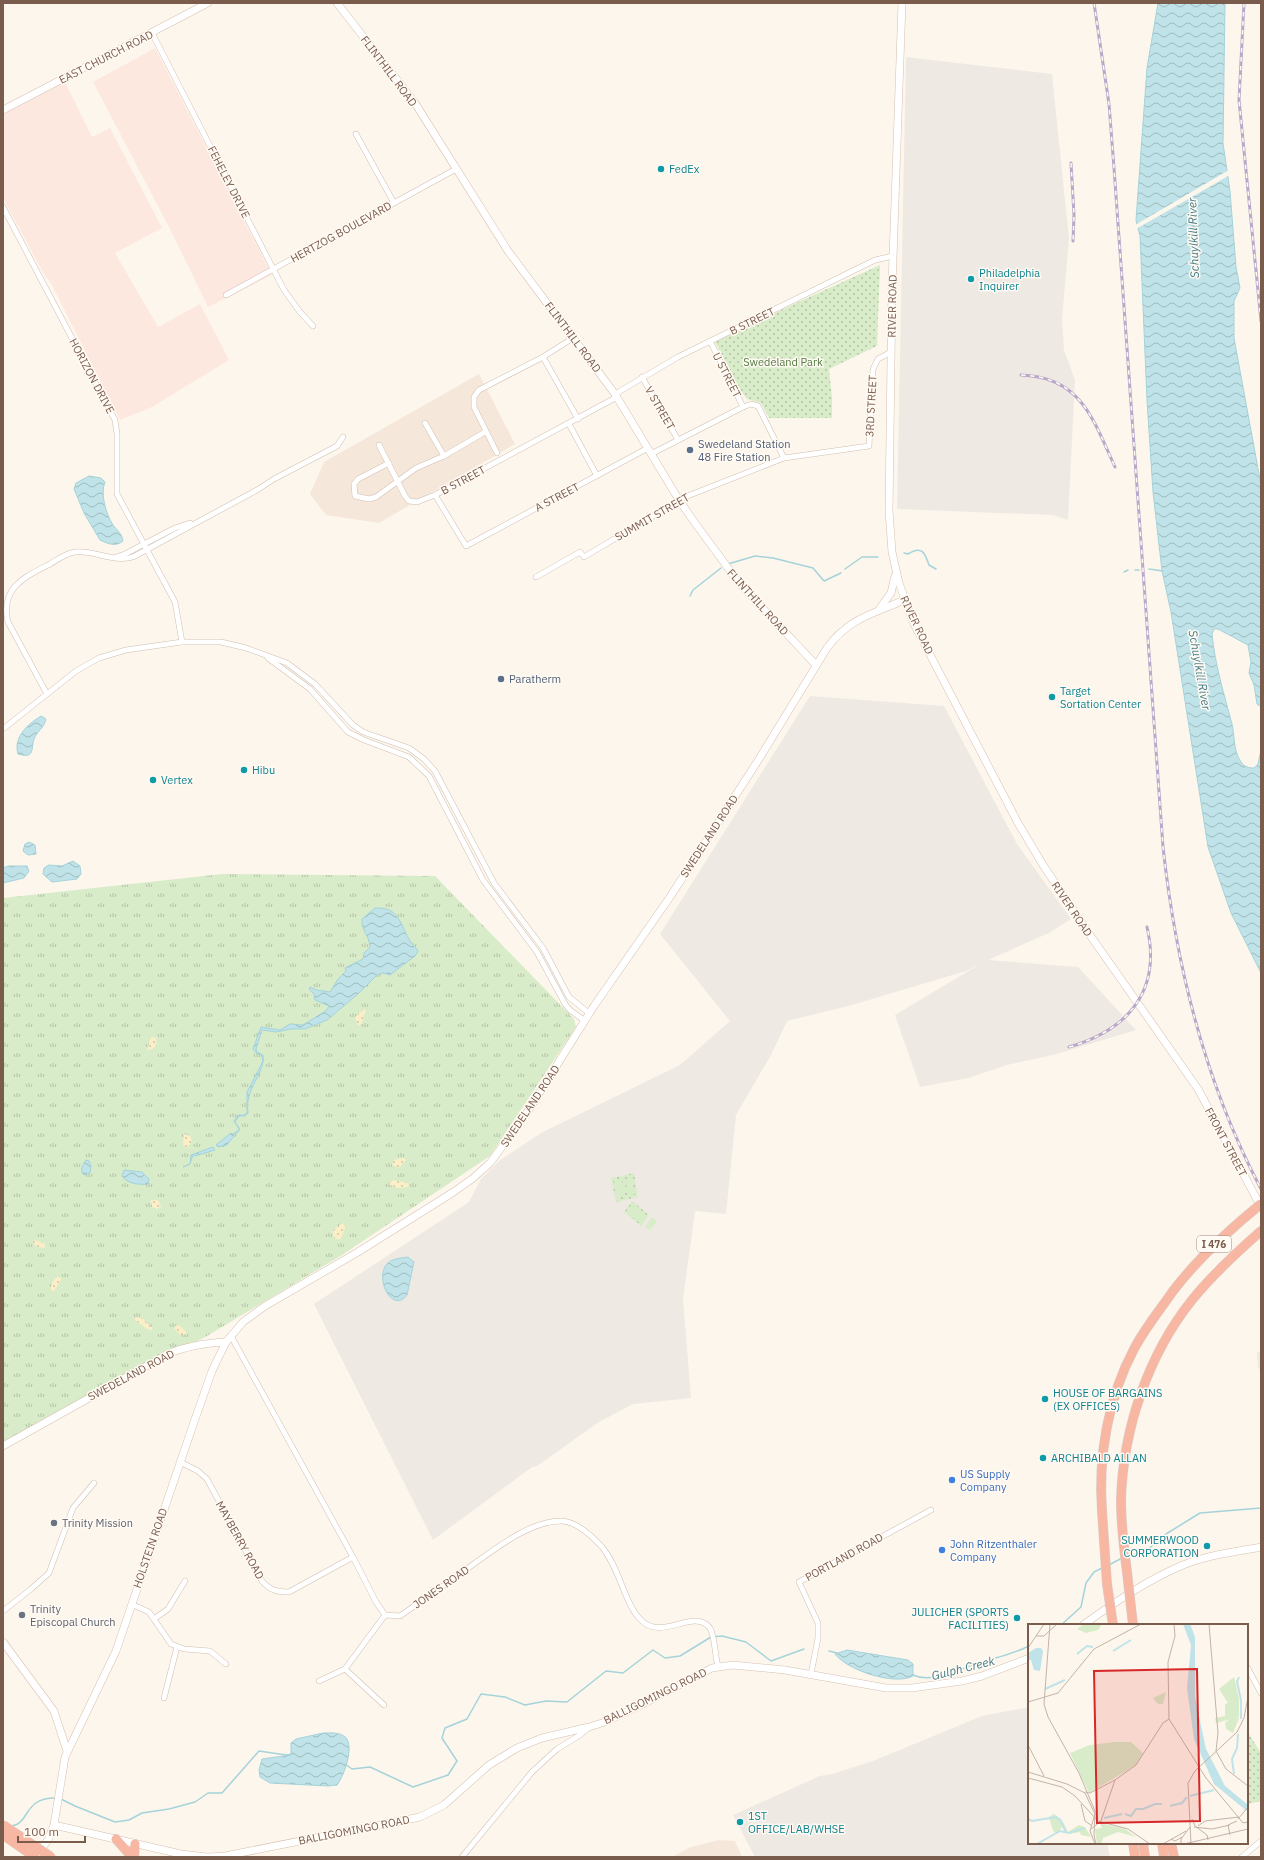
<svg xmlns="http://www.w3.org/2000/svg" width="1264" height="1860" viewBox="0 0 1264 1860" font-family="'IBM Plex Sans',sans-serif">
	<style>
		.residential { fill: #f5e8da }
		.commercial { fill: #fde8e0 }
		.industrial { fill: #efe9e4 }
		.grass { fill: url(#grass-tufts) }
		.sand { fill: url(#sand-dots) }
		.park { fill: url(#park-dots) }
		.pitch { fill: #d8ecc9 }
		.water { fill: url(#water-waves); stroke: #a5d3da }
		.pier { fill: #fdf6ec }
		.lines { fill: none; stroke-linecap: round; stroke-linejoin: round }
		.stream { stroke: #a5d3da; stroke-width: 1.5 }
		.street-casing { stroke: #d1beb0; stroke-width: 6 }
		.secondary-casing { stroke: #d6c0b0; stroke-width: 8 }
		.highway-casing { stroke: #dad1cd; stroke-width: 10 }
		.street { stroke: #fff; stroke-width: 5 }
		.secondary { stroke: #fff; stroke-width: 7 }
		.highway { stroke: #f7b7a3; stroke-width: 9 }
		.rail-casing { stroke: #b9a8c9; stroke-width: 3 }
		.rail { stroke: #fffaf3; stroke-width: 1.5; stroke-dasharray: 4.5; stroke-linecap: butt }
		.highway-bridge-casing { stroke: #dad1cd; stroke-width: 10; stroke-linecap: butt }
		.highway-bridge { stroke: #f7b7a3; stroke-width: 9 }
		.culture-dot { fill: #0f9aa8; stroke: #fffaf3; stroke-width: 1.5 }
		.service-dot { fill: #5c6f8a; stroke: #fffaf3; stroke-width: 1.5 }
		.shop-dot { fill: #3f7fe0; stroke: #fffaf3; stroke-width: 1.5 }
		.worship-dot { fill: #6b7280; stroke: #fffaf3; stroke-width: 1.5 }
		.labels { text-anchor: middle; dominant-baseline: central; stroke-width: 3; stroke-linejoin: round; paint-order: stroke }
		.shield { fill: #fffaf3; stroke: #a28b7f; stroke-width: 1 }
		.shield-label { font-size: 10px; font-weight: bold; fill: #7a5c4d }
		.street-label { font-size: 11px; fill: #7a5c4d; stroke: #fffaf3 }
		.culture-label { font-size: 11px; fill: #0d838f; stroke: #fffaf3; text-anchor: start }
		.park-label { font-size: 11px; fill: #537a41; stroke: #fffaf3 }
		.service-label { font-size: 11px; fill: #4e5e75; stroke: #fffaf3; text-anchor: start }
		.shop-label { font-size: 11px; fill: #366cbe; stroke: #fffaf3; text-anchor: start }
		.worship-label { font-size: 11px; fill: #5b616d; stroke: #fffaf3; text-anchor: start }
		.water-label { font-size: 12px; font-style: italic; fill: #437c86; stroke: #fffaf3 }
		.inset-river { fill: none; stroke: #bfe3e8; stroke-width: 2 }
		.inset-road { fill: none; stroke: #c5b3a7; stroke-width: 1 }
		.view { fill: #d62828; fill-opacity: 0.15; stroke: #d62828; stroke-width: 2 }
		.inset-edge { fill: none; stroke: #7a5c4d; stroke-width: 2 }
	</style>
	<defs>
		<pattern id="grass-tufts" width="24" height="20" patternUnits="userSpaceOnUse"><rect width="24" height="20" fill="#d8ecc9"/><path d="M3 7l-1-3M5 7V3M7 7l1-3M15 17l-1-3M17 17v-4M19 17l1-3" fill="none" stroke="#b4c2a5"/></pattern>
		<pattern id="sand-dots" width="8" height="8" patternUnits="userSpaceOnUse"><rect width="8" height="8" fill="#fcefc7"/><path d="M2 2h.1M6 6h.1" fill="none" stroke="#d1c5a4" stroke-width="1.8" stroke-linecap="round"/></pattern>
		<pattern id="park-dots" width="8" height="8" patternUnits="userSpaceOnUse"><rect width="8" height="8" fill="#d8ecc9"/><path d="M2 2h.1M6 6h.1" fill="none" stroke="#b4c2a5" stroke-width="1.8" stroke-linecap="round"/></pattern>
		<pattern id="water-waves" width="16" height="10" patternUnits="userSpaceOnUse"><rect width="16" height="10" fill="#bfe3e8"/><path d="M0 5q4-4 8 0t8 0" fill="none" stroke="#a0bbbe"/></pattern>
	</defs>
	<rect width="100%" height="100%" fill="#fdf6ec"/>
	<g class="residential">
		<path d="M479 374 515 444 379 523 326 515 310 494 324 462Z"/>
		<path d="M719 1840 735 1841 742 1857H672L691 1847Z"/>
	</g>
	<g class="commercial">
		<path d="M155 48 272 275 208 307 171 231 93 82Z"/>
		<path d="M65 82 92 137 110 128 162 228 115 253 158 327 200 304 229 360 152 407 120 420 51 283 45 276 3 198V114Z"/>
	</g>
	<g class="industrial">
		<path d="M906 57 1052 74 1069 239 1062 319 1064 350 1075 380 1068 520 1053 515 897 509Z"/>
		<path d="M810 696 944 706 1017 844 1071 919 1049 933 988 960 1078 967 1136 1030 1057 1054 1007 1065 968 1078 920 1087 895 1015 980 964 966 971 852 1005 787 1021 771 1055 736 1115 726 1214 695 1211 683 1299 691 1398 633 1404 599 1422 537 1466 532 1467 433 1540 314 1304 469 1202 481 1179 499 1161 541 1133 680 1065 730 1021 660 934Z"/>
		<path d="M1261 1350V1372L1258 1367 1257 1353Z"/>
		<path d="M1029 1707V1843H1107L1110 1857H755L733 1815 820 1776 832 1774 873 1761 982 1716Z"/>
	</g>
	<path class="grass" d="M222 874 435 876 574 1019 576 1027 490 1156 342 1255 207 1336 3 1444V898Z"/>
	<g class="sand">
		<path d="M364 1009 366 1011 363 1017 362 1023 358 1026 355 1017Z"/>
		<path d="M151 1037 156 1038C158 1045 154 1050 147 1050Z"/>
		<path d="M184 1134 190 1136 192 1141 187 1148 183 1146Z"/>
		<path d="M404 1158 406 1160 399 1168 392 1165 394 1160Z"/>
		<path d="M393 1180 408 1183 409 1186C402 1189 396 1189 389 1184Z"/>
		<path d="M151 1200H157L160 1204 158 1207 161 1205 162 1206 157 1209 152 1207Z"/>
		<path d="M342 1223 346 1226 341 1239H335L333 1236V1231Z"/>
		<path d="M34 1240 44 1243 45 1246 44 1248 37 1247 33 1243Z"/>
		<path d="M57 1277 61 1278V1280L54 1291H51L50 1289 53 1281Z"/>
		<path d="M137 1317 143 1319 152 1327V1330L147 1329 134 1319Z"/>
		<path d="M179 1325 186 1332V1334L181 1335 174 1329 175 1326Z"/>
	</g>
	<g class="park">
		<path d="M880 265 877 346 829 369 832 398V418H769L761 403 747 399 738 387 715 342 796 303Z"/>
		<path d="M634 1173 638 1197 616 1202 611 1178Z"/>
		<path d="M632 1201 649 1215 641 1226 624 1212Z"/>
		<path d="M1247 1731 1261 1753V1801L1247 1804Z"/>
	</g>
	<g class="pitch">
		<path d="M632 1178 635 1194 628 1195 625 1179Z"/>
		<path d="M622 1180 625 1196 617 1197 614 1181Z"/>
		<path d="M632 1204 648 1216 641 1224 626 1212Z"/>
		<path d="M652 1217 657 1221 650 1230 645 1227Z"/>
	</g>
	<g class="water">
		<path d="M1158 3H1225L1223 143 1230 191 1236 267 1240 288 1234 301V338L1261 485V707L1257 704 1254 685 1249 673 1251 662 1248 645 1218 629H1214L1212 634C1215 665 1224 694 1232 724 1235 737 1233 750 1241 762 1244 767 1249 768 1254 768L1258 764 1261 750V973L1231 913 1208 847 1171 612 1162 571 1153 492 1147 400 1140 236 1136 220 1147 68Z"/>
		<path d="M89 476 101 478 105 482C100 494 106 514 113 525 117 530 122 534 123 541 116 547 108 544 100 540L84 513 74 489 76 483Z"/>
		<path d="M41 716 46 719C44 727 40 729 36 735 29 745 38 760 18 754 13 737 28 724 41 716Z"/>
		<path d="M29 842 35 845 36 854 28 855 23 851 25 844Z"/>
		<path d="M73 861 80 866 81 874 77 879 52 882 43 874 44 868 49 865 62 866Z"/>
		<path d="M8 866H27L29 871 24 878 3 883V868Z"/>
		<path d="M375 908C398 907 399 921 409 939 411 944 415 946 418 951L415 956 390 975 383 973 377 975 359 993 327 1020 305 1029H291L276 1032 262 1030 256 1049 257 1052 263 1055C266 1073 244 1088 248 1113L245 1116H239L235 1122C238 1129 243 1129 234 1135L233 1134 240 1129 234 1121 238 1115H244L247 1113V1092L263 1061 261 1054H257L253 1049 261 1027 280 1030 290 1024 303 1025 327 1010 329 1006 315 1000 314 994 309 989 310 987 317 990 330 992 338 979 346 971 345 968 363 959 364 953 370 947C370 937 361 930 362 919Z"/>
		<path d="M231 1133 234 1136 227 1145 218 1147 216 1145Z"/>
		<path d="M213 1147 215 1150 195 1156 193 1155 190 1164 183 1167 190 1164 191 1155Z"/>
		<path d="M86 1160 89 1161 91 1166 90 1173 84 1175C79 1171 83 1164 86 1160Z"/>
		<path d="M124 1170 142 1172 149 1179 148 1184C140 1185 127 1184 122 1176Z"/>
		<path d="M408 1257 414 1262 407 1295C390 1317 370 1268 393 1260 397 1258 403 1258 408 1257Z"/>
		<path d="M847 1650 908 1660 913 1664V1676C894 1686 847 1670 835 1654Z"/>
		<path d="M323 1733C330 1733 338 1732 344 1736 356 1744 344 1776 337 1785L328 1786 270 1783 260 1777 259 1770 262 1759 291 1755V1743L296 1739Z"/>
	</g>
	<path class="pier" d="M1229 170 1230 175 1136 229 1135 225Z"/>
	<g class="lines">
		<g class="stream">
			<path d="M904 553 908 554C922 545 925 553 929 565L936 569"/>
			<path d="M728 564 755 556 773 558 813 568 824 581 841 573"/>
			<path d="M845 569 862 557H878"/>
			<path d="M1149 569 1163 571"/>
			<path d="M1135 570H1139"/>
			<path d="M1124 572 1128 570"/>
			<path d="M690 596 693 590 721 568"/>
			<path d="M1129 1556 1145 1552 1166 1534 1200 1513 1261 1508"/>
			<path d="M1109 1565 1122 1558"/>
			<path d="M1061 1625 1081 1607 1086 1583 1094 1572 1102 1568"/>
			<path d="M829 1651 837 1653"/>
			<path d="M913 1675C933 1684 961 1668 982 1662 998 1657 1013 1654 1029 1646"/>
			<path d="M345 1764 352 1769 370 1767 413 1787 448 1775 457 1761 442 1738 445 1728 467 1719 481 1694 505 1697 525 1705 546 1701 567 1702 606 1671 623 1673 653 1650 665 1658 680 1656 711 1637 722 1636 746 1642 771 1661 804 1649"/>
			<path d="M61 1799 75 1806 115 1822 129 1820 142 1813 169 1809 195 1802 208 1793H222L259 1751 286 1755 293 1754"/>
			<path d="M11 1826C30 1824 23 1798 55 1798"/>
		</g>
		<g class="street-casing">
			<g id="street">
				<path d="M152 33 284 290 300 312 313 326"/>
				<path d="M356 134 394 203"/>
				<path d="M3 207 115 420 117 434V494L175 602 182 642"/>
				<path d="M226 295 456 169"/>
				<path d="M710 341 743 407 751 404 758 406 784 458"/>
				<path d="M543 357 578 419"/>
				<path d="M642 377 678 440"/>
				<path d="M615 394 678 357 875 260 893 256"/>
				<path d="M425 423 444 456"/>
				<path d="M569 424 597 476"/>
				<path d="M379 445 405 496 409 501 417 502 435 495 617 397"/>
				<path d="M497 453 474 407V397L479 390 543 357 573 338"/>
				<path d="M651 454 743 407"/>
				<path d="M389 463 358 479 354 484 355 496 369 499 376 497 416 468 444 456 485 432"/>
				<path d="M435 495 466 546 648 448"/>
				<path d="M116 557 125 554 175 528 190 523"/>
				<path d="M536 577 580 552 584 557 685 497 784 458 869 446 873 369 878 359 891 352"/>
				<path d="M268 658 310 689 348 732 364 740 409 757 429 776 483 880 537 952 565 1004 570 1010 585 1021"/>
				<path d="M47 694 8 622C0 587 25 577 50 564 57 560 66 553 75 552 94 550 115 563 133 557L257 490 274 479 337 446 343 437"/>
				<path d="M3 729 76 671 99 658 126 650 182 642H221L246 648 287 663 315 684 353 725 363 732 409 748 424 759 435 771 494 883 543 948 569 997 590 1014"/>
				<path d="M231 1336 353 1557 376 1602 385 1615 400 1616C421 1601 443 1586 464 1571 490 1553 529 1520 562 1521 577 1522 592 1536 602 1547 619 1567 624 1602 640 1619 662 1643 693 1607 710 1628 715 1636 715 1657 718 1666"/>
				<path d="M180 1462 198 1471 207 1479 262 1581C270 1590 276 1592 289 1592L353 1557"/>
				<path d="M131 1604 149 1612 171 1644 184 1649 210 1651 226 1664"/>
				<path d="M3 1611 31 1589 49 1573 73 1508 94 1483"/>
				<path d="M154 1619 168 1609 185 1581"/>
				<path d="M1247 1667 1261 1693"/>
				<path d="M345 1669 384 1705"/>
				<path d="M811 1674 818 1638V1623L799 1582 931 1510"/>
				<path d="M319 1681 345 1669 385 1615"/>
				<path d="M164 1698 177 1647"/>
				<path d="M462 1857 532 1772 557 1749 580 1735 588 1728"/>
				<path d="M1242 1857 1261 1841"/>
			</g>
		</g>
		<g class="secondary-casing">
			<g id="secondary">
				<path d="M337 3 415 103 508 251 615 394 679 500 695 523 739 583 816 665"/>
				<path d="M902 3 892 286 889 511 892 552 899 583 914 624 1018 823 1043 865 1092 938 1198 1089 1261 1207"/>
				<path d="M3 110 208 3"/>
				<path d="M880 608 891 593 895 576"/>
				<path d="M3 1446 168 1354C186 1346 206 1343 226 1342"/>
				<path d="M1083 1625C1114 1603 1147 1580 1183 1565 1207 1555 1235 1552 1261 1547"/>
				<path d="M3 1642 54 1711 67 1751"/>
				<path d="M54 1825 181 1854 207 1857"/>
				<path d="M37 1854 48 1840 54 1825 65 1757 116 1651 193 1425 212 1371 226 1342 243 1322 265 1306 358 1252 452 1193 472 1179 490 1163 526 1114 594 1006 670 897 759 759 827 648C849 618 873 614 904 600"/>
				<path d="M209 1857 225 1856 420 1817 444 1805 489 1765 517 1748 542 1738 589 1727 605 1722 641 1705 712 1668 733 1665 785 1670 886 1688H912L962 1681 982 1676 1029 1658"/>
			</g>
		</g>
		<g class="highway-casing">
			<g id="highway">
				<path d="M1102 1511C1098 1456 1108 1398 1134 1349 1145 1328 1160 1310 1173 1291"/>
				<path d="M1127 1572C1124 1549 1121 1524 1121 1500 1123 1429 1148 1355 1192 1300 1213 1274 1237 1252 1261 1231"/>
				<path d="M116 1839 132 1857"/>
				<path d="M1133 1843 1135 1857"/>
				<path d="M1143 1843 1145 1857"/>
				<path d="M1162 1843 1164 1857"/>
				<path d="M1171 1843 1174 1857"/>
				<path d="M134 1857 135 1844"/>
			</g>
		</g>
		<use href="#street" class="street"/>
		<use href="#secondary" class="secondary"/>
		<use href="#highway" class="highway"/>
		<g class="rail-casing">
			<g id="rail">
				<path d="M1094 3 1109 104 1114 168 1163 847C1176 966 1205 1083 1261 1189"/>
				<path d="M1244 3 1239 100 1261 321"/>
				<path d="M1071 163 1074 215 1073 241"/>
				<path d="M1021 375C1081 377 1093 419 1115 467"/>
				<path d="M1069 1047C1128 1030 1162 991 1147 927"/>
			</g>
		</g>
		<use href="#rail" class="rail"/>
		<g class="highway-bridge-casing">
			<g id="highway-bridge">
				<path d="M1173 1291C1199 1257 1229 1230 1261 1204"/>
				<path d="M1102 1511 1107 1584 1113 1625"/>
				<path d="M1127 1572 1133 1625"/>
				<path d="M3 1825 51 1857"/>
				<path d="M3 1835 35 1857"/>
			</g>
		</g>
		<use href="#highway-bridge" class="highway-bridge"/>
	</g>
	<g class="culture-dot">
		<circle cx="661" cy="169" r="4"/>
		<circle cx="971" cy="279" r="4"/>
		<circle cx="1052" cy="697" r="4"/>
		<circle cx="244" cy="770" r="4"/>
		<circle cx="153" cy="780" r="4"/>
		<circle cx="1045" cy="1399" r="4"/>
		<circle cx="1043" cy="1458" r="4"/>
		<circle cx="1207" cy="1546" r="4"/>
		<circle cx="1017" cy="1618" r="4"/>
		<circle cx="740" cy="1822" r="4"/>
	</g>
	<g class="service-dot">
		<circle cx="690" cy="450" r="4"/>
		<circle cx="501" cy="679" r="4"/>
	</g>
	<g class="shop-dot">
		<circle cx="952" cy="1480" r="4"/>
		<circle cx="942" cy="1550" r="4"/>
	</g>
	<g class="worship-dot">
		<circle cx="54" cy="1523" r="4"/>
		<circle cx="22" cy="1615" r="4"/>
	</g>
	<g class="labels">
		<rect class="shield" x="1197" y="1236" width="34" height="16" rx="3"/>
		<g class="shield-label">
			<text x="1214" y="1244">I 476</text>
		</g>
		<g class="street-label">
			<text transform="translate(106 57) rotate(-27)">EAST CHURCH ROAD</text>
			<text transform="translate(389 71) rotate(53)">FLINTHILL ROAD</text>
			<text transform="translate(229 182) rotate(63)">FEHELEY DRIVE</text>
			<text transform="translate(341 232) rotate(-29)">HERTZOG BOULEVARD</text>
			<text transform="translate(892 306) rotate(-89)">RIVER ROAD</text>
			<text transform="translate(752 321) rotate(-26)">B STREET</text>
			<text transform="translate(573 337) rotate(53)">FLINTHILL ROAD</text>
			<text transform="translate(727 375) rotate(63)">U STREET</text>
			<text transform="translate(92 376) rotate(62)">HORIZON DRIVE</text>
			<text transform="translate(871 406) rotate(-87)">3RD STREET</text>
			<text transform="translate(660 408) rotate(60)">V STREET</text>
			<text transform="translate(463 480) rotate(-28)">B STREET</text>
			<text transform="translate(557 497) rotate(-28)">A STREET</text>
			<text transform="translate(652 517) rotate(-30)">SUMMIT STREET</text>
			<text transform="translate(758 602) rotate(48)">FLINTHILL ROAD</text>
			<text transform="translate(917 625) rotate(65)">RIVER ROAD</text>
			<text transform="translate(709 836) rotate(-57)">SWEDELAND ROAD</text>
			<text transform="translate(1072 909) rotate(56)">RIVER ROAD</text>
			<text transform="translate(530 1106) rotate(-56)">SWEDELAND ROAD</text>
			<text transform="translate(1226 1142) rotate(62)">FRONT STREET</text>
			<text transform="translate(131 1375) rotate(-28)">SWEDELAND ROAD</text>
			<text transform="translate(240 1540) rotate(61)">MAYBERRY ROAD</text>
			<text transform="translate(150 1548) rotate(-71)">HOLSTEIN ROAD</text>
			<text transform="translate(844 1557) rotate(-29)">PORTLAND ROAD</text>
			<text transform="translate(441 1587) rotate(-35)">JONES ROAD</text>
			<text transform="translate(655 1696) rotate(-26)">BALLIGOMINGO ROAD</text>
			<text transform="translate(354 1830) rotate(-11)">BALLIGOMINGO ROAD</text>
		</g>
		<g class="culture-label">
			<text x="669" y="169">FedEx</text>
			<text x="979" y="273">Philadelphia<tspan x="979" dy="13">Inquirer</tspan></text>
			<text x="1060" y="691">Target<tspan x="1060" dy="13">Sortation Center</tspan></text>
			<text x="252" y="770">Hibu</text>
			<text x="161" y="780">Vertex</text>
			<text x="1053" y="1393">HOUSE OF BARGAINS<tspan x="1053" dy="13">(EX OFFICES)</tspan></text>
			<text x="1051" y="1458">ARCHIBALD ALLAN</text>
			<text x="1199" y="1540" text-anchor="end">SUMMERWOOD<tspan x="1199" dy="13">CORPORATION</tspan></text>
			<text x="1009" y="1612" text-anchor="end">JULICHER (SPORTS<tspan x="1009" dy="13">FACILITIES)</tspan></text>
			<text x="748" y="1816">1ST<tspan x="748" dy="13">OFFICE/LAB/WHSE</tspan></text>
		</g>
		<g class="park-label">
			<text x="783" y="362">Swedeland Park</text>
		</g>
		<g class="service-label">
			<text x="698" y="444">Swedeland Station<tspan x="698" dy="13">48 Fire Station</tspan></text>
			<text x="509" y="679">Paratherm</text>
		</g>
		<g class="shop-label">
			<text x="960" y="1474">US Supply<tspan x="960" dy="13">Company</tspan></text>
			<text x="950" y="1544">John Ritzenthaler<tspan x="950" dy="13">Company</tspan></text>
		</g>
		<g class="worship-label">
			<text x="62" y="1523">Trinity Mission</text>
			<text x="30" y="1609">Trinity<tspan x="30" dy="13">Episcopal Church</tspan></text>
		</g>
		<g class="water-label">
			<text transform="translate(1193 238) rotate(-92)">Schuylkill River</text>
			<text transform="translate(1200 670) rotate(80)">Schuylkill River</text>
			<text transform="translate(963 1668) rotate(-14)">Gulph Creek</text>
		</g>
	</g>
	<g transform="translate(1028 1624)">
		<rect width="220" height="220" fill="#fdf6ec"/>
		<path d="M203 94H211L205 109 198 105 197 99ZM86 118H103L115 129 108 141 61 169 42 129 62 121Z" fill="#d8ecc9"/>
		<path d="M72 199 97 205 108 213 90 208 75 214 73 220H69L67 205 74 204Z" fill="#d8ecc9"/>
		<path d="M56 0H73V2L70 6 58 9 49 5ZM138 68 135 80H130L125 74ZM26 190 34 196 40 208 51 201 57 203 63 213 53 211 52 208 41 210 34 203 29 210 25 207 21 193Z" fill="#d8ecc9"/>
		<path d="M206 53 211 75V93L188 99 187 94 197 92V80L200 79 191 65Z" fill="#d8ecc9"/>
		<path d="M155 0H162L167 13V73L178 125 197 162 220 181V188L186 160 166 115 159 64 163 21ZM8 24H13L15 27 12 47 6 46 3 36H0V29Z" fill="#bfe3e8"/>
		<path class="inset-river" d="M85 27 103 16M49 30 59 22 65 23M211 53 209 58 213 76V95M17 65 37 56M206 150 204 135 209 124 210 110M162 172 186 166M142 182 154 179 159 173M97 190 103 192 108 185H115L127 180H134M76 194 94 190M0 195 4 197 28 193 32 196 38 208M9 220 32 207 41 209 56 204"/>
		<path class="inset-road" d="M22 0 16 80 20 93 51 149 67 187 66 211 68 220M146 0 147 12 140 38 141 95 178 154 215 199 220 198M181 0 190 109 188 127 198 145 220 162M8 12H16L29 0M0 24 16 0M0 78 30 69 66 25 113 0M0 121 16 152M0 148 39 160 57 169 67 190 62 207 67 220M0 154 34 163 47 172 70 197 100 205 122 220M57 168 62 169 87 156M53 180 57 197 64 202M164 195 167 202 179 211 180 216M210 195 220 183M170 202 177 197 211 193M166 203 184 205 202 201M63 205 73 197 87 156 108 141 135 99 141 95M202 211 200 201 209 197M143 215 147 217 154 213M135 220 158 207M153 220V215L162 203M156 220 220 205M163 220 160 159 167 147 209 108 216 94 220 73"/>
		<path class="view" d="M169 45 172 197 69 199 66 47Z"/>
		<rect width="220" height="220" class="inset-edge"/>
	</g>
	<rect width="1264" height="1860" fill="none" stroke="#7a5c4d" stroke-width="8"/>
	<path d="M18 1836v6h67v-6" fill="none" stroke="#7a5c4d" stroke-width="2"/>
	<text x="24" y="1836" font-size="12" fill="#7a5c4d" stroke="#fffaf3" stroke-width="3" paint-order="stroke">100 m</text>
</svg>
